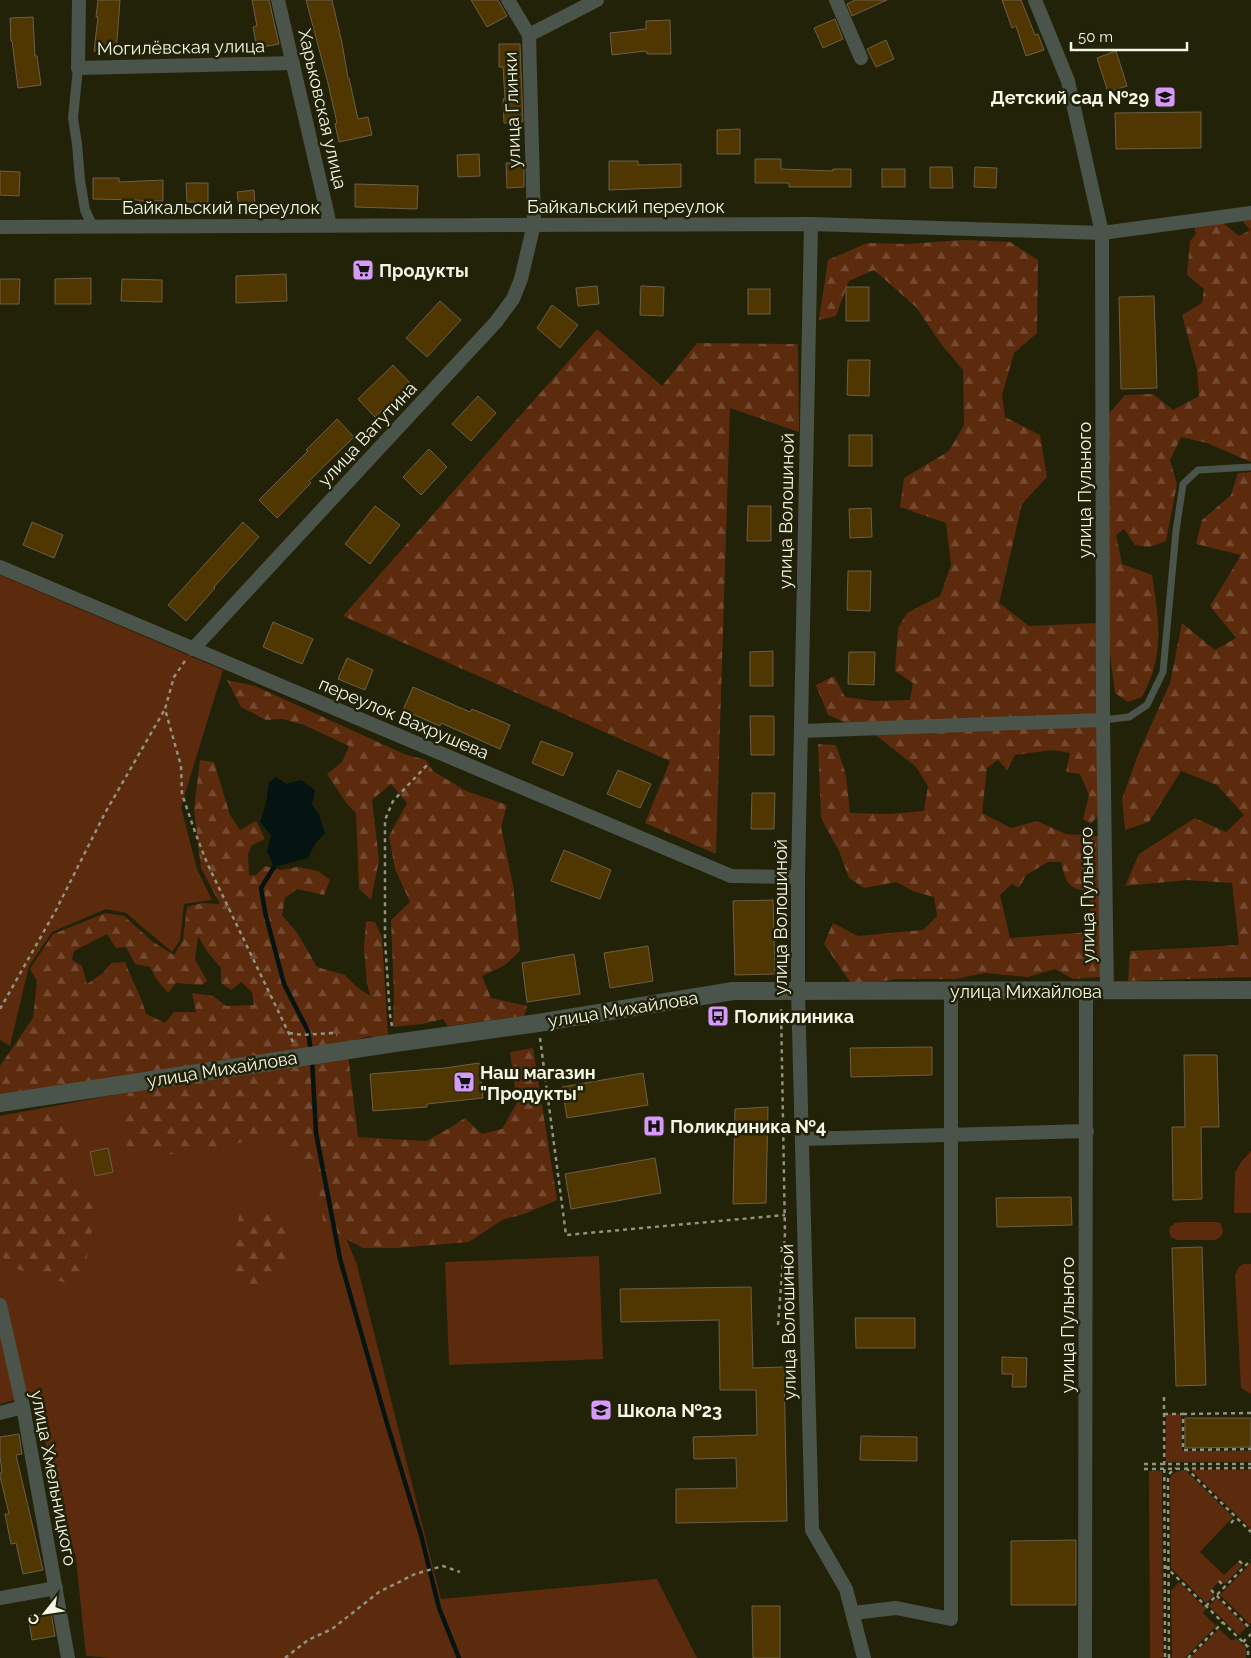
<svg xmlns="http://www.w3.org/2000/svg" width="1251" height="1658" viewBox="0 0 1251 1658" font-family="Raleway,sans-serif">
	<style>
		.green { fill: #5c2b0e }
		.forest { fill: url(#forest-firs); fill-rule: evenodd }
		.water { fill: #051410 }
		.lines { fill: none; stroke-linecap: round; stroke-linejoin: round }
		.stream { stroke: #051410; stroke-width: 4.5 }
		.building { fill: #503702; stroke: #6d5e46 }
		.path { stroke: #91937e; stroke-width: 2.5; stroke-dasharray: 4 4; stroke-linecap: butt }
		.service { stroke: #4b544a; stroke-width: 7 }
		.pedestrian { stroke: #4b544a; stroke-width: 10 }
		.minor { stroke: #4b544a; stroke-width: 14 }
		.tertiary { stroke: #4b544a; stroke-width: 18 }
		.labels { text-anchor: middle; dominant-baseline: central; stroke-width: 5; stroke-linejoin: round; paint-order: stroke }
		.street-label { font-size: 18px; fill: #f4f6e6; stroke: #212208 }
		.poi-label { font-size: 18px; font-weight: bold; fill: #f4f6e6; stroke: #212208; text-anchor: start }
	</style>
	<defs>
		<pattern id="forest-firs" width="22" height="20" patternUnits="userSpaceOnUse" patternTransform="scale(1.25)"><rect width="22" height="20" fill="#5c2b0e"/><path d="M5 1l3.5 6h-7zM16 11l3.5 6h-7z" fill="#744a31"/></pattern>
	</defs>
	<rect width="100%" height="100%" fill="#212208"/>
	<g class="green">
		<path d="M0 575 223 670 181 807 197 869 212 900 184 904 180 940 172 952 126 913 106 909 52 932 29 966 10 1046 0 1040Z"/>
		<path d="M276 1065 357 1265 441 1599 657 1579 697 1658H113L86 1656 76 1559 33 1395 0 1404V1116Z"/>
		<path d="M1251 1151V1213H1234L1235 1173 1241 1162Z"/>
		<path d="M1182 1222H1215L1220 1223C1225 1231 1223 1237 1215 1240H1177L1171 1237 1169 1231 1170 1227 1175 1223Z"/>
		<path d="M599 1256 603 1359 449 1365 445 1262Z"/>
		<path d="M1243 1264H1251V1394L1241 1388 1235 1275 1238 1268Z"/>
		<path d="M1181 1414 1182 1451H1251V1462H1166V1414Z"/>
		<path d="M1185 1470 1233 1517 1200 1552 1224 1575 1238 1562 1242 1566 1225 1584 1220 1580 1210 1591 1214 1595 1206 1603 1171 1568 1170 1479C1173 1471 1178 1471 1185 1470Z"/>
		<path d="M1191 1470H1251V1529Z"/>
		<path d="M1149 1471H1162L1163 1658H1150Z"/>
		<path d="M1251 1563V1623L1250 1624 1220 1595Z"/>
		<path d="M1179 1582 1206 1609 1203 1613 1216 1626 1185 1658H1172L1171 1591Z"/>
		<path d="M1217 1598 1247 1627 1239 1635 1209 1606Z"/>
		<path d="M1219 1629 1232 1641 1236 1638 1246 1648V1658H1190Z"/>
	</g>
	<g class="forest">
		<path d="M1213 215 1239 236 1250 230 1239 217 1251 215V462L1207 443 1181 437 1170 460 1177 484 1166 541 1149 547 1135 545 1124 529 1116 535 1122 564 1152 575C1159 620 1165 655 1142 697L1128 702 1115 693 1106 624 1104 561 1110 472 1106 417 1125 395 1153 394 1173 410 1199 396 1197 370 1182 315 1202 303 1204 289 1187 275 1190 241 1196 234 1192 220Z"/>
		<path d="M964 240 1010 242 1038 260 1037 333 1014 353 1002 395 1005 417 1040 435 1047 477 1022 504 999 603 1029 626 1097 623 1099 814 1091 824 1083 819 1089 795 1080 774 1066 772 1070 753 1053 750 1015 755 1007 770 998 760 987 768 982 813 1011 828 1037 821 1066 834 1098 836 1102 958 1100 977 1073 979 1055 969 1028 977 985 973 956 979H897L853 986 824 944 833 923 858 936 923 930 937 916 934 897 915 892 896 882 864 888 849 878 839 851 821 818 818 744 836 745 846 775 850 813 890 814 924 811 928 786 916 767 877 736 828 715 816 685 834 676 845 697 873 701 910 700 913 683 895 671 898 628 907 613 940 596 951 565 946 523 900 507 904 478 949 451 964 425 963 370 941 344 916 307 874 270 849 281 836 316 819 320 828 260 867 243 907 244ZM1048 862H1061C1066 882 1068 890 1090 891V932L1010 938 1000 895 1012 884 1019 888 1026 875Z"/>
		<path d="M597 329 662 386 697 343 798 344 799 432 730 408 716 854 645 823 670 761 343 616Z"/>
		<path d="M1251 472V977L1128 981 1130 951 1239 945 1232 883 1187 880 1125 886 1139 854 1195 818 1226 832 1244 815 1217 785 1181 771 1149 822 1125 830 1122 799 1139 752 1170 683 1182 623 1215 650 1236 638 1210 606 1241 555 1196 544 1202 520 1231 495 1238 473Z"/>
		<path d="M227 680 255 686 404 754 426 760 433 771 466 791 507 805 501 827 513 885 520 951 505 965 482 976 491 998 527 1006 524 1016 448 1026 443 1019 422 1024 393 1027 394 996 391 920 410 902 395 869 389 836 407 803 391 784 372 800 379 860 371 900 359 889 356 813 347 804 327 774 342 762 349 746 304 725 282 719 266 720 241 707Z"/>
		<path d="M200 760 214 762 230 815 240 830 256 821 265 839 252 845 248 854 249 876 256 875 265 866 281 870 297 867 318 871 330 880 324 895 297 889 285 898 282 915 298 934 317 967 345 975 357 987 370 996 367 983 364 947 366 921 375 922 382 937 388 1037 378 1042 371 1036 339 1044 0 1096V1066L33 1018 37 981 30 969 53 934 106 913 124 916 153 942 174 955 183 940 187 907 202 903 220 904 201 868 194 809ZM107 934 116 948 126 947 135 964 150 967 157 980 168 993 176 983 202 985 207 981 195 959 198 936 206 950 221 968V983L231 990 241 982 252 992 254 1005 226 1006 213 996 192 993 196 1012H174L165 1023 146 1014C141 996 132 980 125 962L111 963 103 973 87 984 82 966 72 960 74 951Z"/>
		<path d="M533 1048 557 1200 524 1214 502 1220 469 1242 398 1248H363L324 1227 319 1190 307 1168 271 1139 244 1142 194 1153 157 1155 127 1149 123 1115 128 1093 276 1065 348 1055 358 1137 426 1141 448 1129 465 1118 482 1134 502 1129 517 1103 510 1052Z"/>
		<path d="M54 1107 78 1130V1155L66 1166 67 1178 96 1208 83 1279 70 1284 17 1269 0 1255V1116Z"/>
		<path d="M250 1209 272 1216 289 1225 285 1273 257 1290 235 1283 236 1230 240 1212Z"/>
	</g>
	<path class="water" d="M276 777 286 784 301 780 315 790 312 804 319 815 325 833 315 844 308 858 274 867 267 852 271 835 260 822 266 803 269 782Z"/>
	<g class="lines">
		<g class="stream">
			<path d="M274 867 261 888 265 912 284 984 308 1031 311 1051"/>
			<path d="M312 1059 316 1133 340 1259 386 1420 421 1535 439 1608 459 1658"/>
		</g>
	</g>
	<g class="building">
		<path d="M98 0H120L116 53 94 51 98 17H96Z"/>
		<path d="M252 0H269L279 44 257 48 253 27 257 26Z"/>
		<path d="M306 0H332L342 43 348 78H349L358 119 368 117 372 135 339 142 335 124 337 123 327 79Z"/>
		<path d="M471 0H498L507 16 487 27Z"/>
		<path d="M855 0H887L852 16 847 4Z"/>
		<path d="M1002 0H1021L1035 35 1038 34 1044 50 1026 56 1016 26 1012 28Z"/>
		<path d="M33 17 35 56H37L41 85 18 88 12 41H11L10 18Z"/>
		<path d="M835 19 843 39 823 48 814 28Z"/>
		<path d="M670 20 671 54H647L646 51 612 55 610 33 646 29V21Z"/>
		<path d="M886 40 894 59 876 67 867 49Z"/>
		<path d="M499 44H520L523 122 504 123 503 99H505L503 67H499Z"/>
		<path d="M1116 51 1127 86 1108 92 1097 58Z"/>
		<path d="M1201 112V148L1116 149 1115 113Z"/>
		<path d="M740 129V154H717V130Z"/>
		<path d="M479 154 480 176 458 177 457 155Z"/>
		<path d="M755 159H781V169L833 171V169H851V187H789V183H755Z"/>
		<path d="M609 161H638V165L681 164V187L609 190Z"/>
		<path d="M524 162V187L507 188 506 163Z"/>
		<path d="M930 167H952L953 188H930Z"/>
		<path d="M975 167 997 168 996 188 974 187Z"/>
		<rect x="882" y="169" width="23" height="18"/>
		<path d="M0 171 20 172 19 196 0 195Z"/>
		<path d="M93 178H119V182L163 180V201H139V200L93 199Z"/>
		<path d="M186 183H208V202H187Z"/>
		<path d="M355 184 418 186 417 209 355 207Z"/>
		<path d="M254 190 255 207 239 209 237 192Z"/>
		<path d="M357 262 371 264 369 278 353 275Z"/>
		<path d="M286 274 287 301 236 303V276Z"/>
		<path d="M91 278V304H55V279Z"/>
		<path d="M0 279H20L19 304H0Z"/>
		<path d="M122 279 162 280V302L121 301Z"/>
		<path d="M597 286 599 304 578 306 576 288Z"/>
		<path d="M641 286 664 287 663 316 640 315Z"/>
		<rect x="846" y="287" width="23" height="34"/>
		<rect x="748" y="289" width="22" height="25"/>
		<path d="M1154 296 1157 388 1121 389 1119 297Z"/>
		<path d="M440 301 461 320 427 357 406 338Z"/>
		<path d="M552 305 578 325 560 348 537 328Z"/>
		<path d="M848 360H870L869 396 847 395Z"/>
		<path d="M393 365 410 383 375 417 358 399Z"/>
		<path d="M478 396 496 413 471 441 452 424Z"/>
		<path d="M337 419 354 437 309 481 311 483 277 518 259 500 308 451 306 450Z"/>
		<rect x="849" y="435" width="23" height="31"/>
		<path d="M429 449 447 467 421 495 403 477Z"/>
		<path d="M375 506 400 525 370 564 345 544Z"/>
		<path d="M748 506H771V541H747Z"/>
		<path d="M871 508 872 537 850 538 849 509Z"/>
		<path d="M32 522 63 535 54 558 23 545Z"/>
		<path d="M243 522 259 537 214 587 215 588 186 621 168 605Z"/>
		<path d="M848 571H871L870 611 847 610Z"/>
		<path d="M273 622 313 639 302 664 263 647Z"/>
		<path d="M773 651V686H750V652Z"/>
		<path d="M849 652H875L874 685 848 684Z"/>
		<path d="M347 658 373 670 365 690 338 679Z"/>
		<path d="M413 687 470 712 472 709 510 725 500 749 441 723 440 726 403 710Z"/>
		<path d="M750 716H774V755H751Z"/>
		<path d="M541 741 573 753 563 776 532 763Z"/>
		<path d="M618 770 651 784 640 808 607 794Z"/>
		<path d="M752 793H775L774 829H751Z"/>
		<path d="M564 850 611 870 600 899 551 881Z"/>
		<path d="M773 900 775 974 735 975 733 901Z"/>
		<path d="M648 946 653 981 610 988 604 953Z"/>
		<path d="M574 954 580 994 527 1002 522 963Z"/>
		<path d="M932 1047V1075L851 1077 850 1048Z"/>
		<path d="M1184 1055H1217L1219 1127H1201L1202 1199 1173 1200 1172 1127H1185Z"/>
		<path d="M479 1063 483 1098 427 1104V1107L373 1111 370 1074 445 1068Z"/>
		<path d="M643 1073 648 1105 567 1118 562 1087Z"/>
		<path d="M768 1107 766 1203 733 1204 735 1109Z"/>
		<path d="M108 1148 113 1172 95 1176 90 1152Z"/>
		<path d="M655 1158 661 1193 571 1209 565 1174Z"/>
		<path d="M1071 1197 1072 1225 997 1227 996 1198Z"/>
		<path d="M1202 1247 1206 1385 1176 1386 1172 1248Z"/>
		<path d="M751 1287 753 1368 784 1367 787 1521 676 1523V1489L737 1488 736 1458 694 1459 693 1437 757 1435 756 1390H720L719 1320 621 1322 620 1289Z"/>
		<path d="M855 1318H915V1348H856Z"/>
		<path d="M1002 1357 1027 1358 1026 1387H1012L1013 1374H1002Z"/>
		<path d="M1185 1418H1251V1447L1185 1448Z"/>
		<path d="M19 1434 22 1454 16 1455 43 1570 23 1574 16 1543 11 1544 5 1514H9L0 1476V1473H2L0 1456V1437Z"/>
		<path d="M861 1436 917 1437V1461L860 1460Z"/>
		<path d="M1076 1540V1605H1011V1541Z"/>
		<path d="M752 1606H780V1658H753Z"/>
		<path d="M51 1612 55 1636 32 1640 28 1616Z"/>
	</g>
	<g class="lines">
		<g class="path">
			<path d="M185 661 174 677 165 709 181 766 182 794 195 832 207 863 293 1042"/>
			<path d="M0 1009 56 910 105 813 165 709"/>
			<path d="M392 1026 390 1015 385 941V820L393 801 429 763"/>
			<path d="M289 1033 303 1035 332 1033 337 1035"/>
			<path d="M540 1038 566 1235 785 1215"/>
			<path d="M778 1325 785 1234 781 1007"/>
			<path d="M1164 1397 1165 1658"/>
			<path d="M1164 1414H1183V1450L1251 1449"/>
			<path d="M1183 1414 1251 1413"/>
			<path d="M1144 1464H1251"/>
			<path d="M1186 1468 1251 1532"/>
			<path d="M1144 1469 1251 1468"/>
			<path d="M1231 1523 1236 1517"/>
			<path d="M1239 1561 1245 1566"/>
			<path d="M1165 1566 1248 1647V1658"/>
			<path d="M1219 1581 1225 1587"/>
			<path d="M1211 1590 1251 1629"/>
			<path d="M1206 1606 1251 1560"/>
			<path d="M1243 1642 1251 1634"/>
			<path d="M285 1658 308 1640 332 1629 379 1592 415 1574 443 1566 460 1572"/>
			<path d="M1169 1658 1168 1479 1170 1473 1176 1468"/>
			<path d="M1188 1658 1223 1622"/>
		</g>
		<path class="service" d="M1103 720 1129 717 1147 705 1163 672 1176 531 1183 484 1198 470 1251 467"/>
		<path class="pedestrian" d="M78 68 73 118 77 144 80 180 85 210 93 227"/>
		<g class="minor">
			<path d="M79 0 78 68 293 63"/>
			<path d="M278 0 330 225"/>
			<path d="M836 0 861 58"/>
			<path d="M1035 0 1068 81 1102 233 1103 720 1107 991"/>
			<path d="M529 35 597 0"/>
			<path d="M811 224 798 877V991L812 1530 846 1589 864 1658"/>
			<path d="M0 227 811 224 1102 233 1251 213"/>
			<path d="M0 567 731 876 798 877"/>
			<path d="M193 649 496 322 513 299 521 279 534 224 529 35 508 0"/>
			<path d="M801 731 1103 720"/>
			<path d="M802 1139 1087 1131"/>
			<path d="M0 1305 23 1407 68 1658"/>
			<path d="M0 1413 23 1407"/>
			<path d="M0 1598 56 1588"/>
			<path d="M853 1613 896 1608 951 1619V991"/>
			<path d="M1085 1658 1086 991"/>
		</g>
		<path class="tertiary" d="M0 1103 395 1043 538 1023 733 991 1251 990"/>
	</g>
	<defs>
		<g id="school-square" transform="scale(1.125)"><rect x="-9" y="-9" width="18" height="18" rx="4" fill="#d69bf9" stroke="#212208"/><path d="M0-5L7-2L0 1L-7-2ZM-4 1L0 2.5L4 1V4Q0 6-4 4Z" fill="#111"/></g>
		<g id="supermarket-square" transform="scale(1.125)"><rect x="-9" y="-9" width="18" height="18" rx="4" fill="#d69bf9" stroke="#212208"/><path d="M-6-5.5h2.5l.6 2H6L4.5 2H-2.5L-4.4-4H-6ZM-1.5 3.2a1.3 1.3 0 1 0 .1 0ZM3 3.2a1.3 1.3 0 1 0 .1 0Z" fill="#111"/></g>
		<g id="bus-square" transform="scale(1.125)"><rect x="-9" y="-9" width="18" height="18" rx="4" fill="#d69bf9" stroke="#212208"/><path d="M-5-6H5V4H4V6H2V4H-2V6H-4V4H-5ZM-3.5-4V0h7V-4ZM-3.5 1.2v1.5H-2V1.2ZM2 1.2v1.5H3.5V1.2Z" fill="#111"/></g>
		<g id="hospital-square" transform="scale(1.125)"><rect x="-9" y="-9" width="18" height="18" rx="4" fill="#d69bf9" stroke="#212208"/><path d="M-5-5h3v3.5h4V-5h3V5h-3V1.5h-4V5h-3Z" fill="#111"/></g>
	</defs>
	<g fill-rule="evenodd">
		<use href="#school-square" x="1165" y="97"/>
		<use href="#supermarket-square" x="363" y="270"/>
		<use href="#bus-square" x="718" y="1016"/>
		<use href="#supermarket-square" x="464" y="1082"/>
		<use href="#hospital-square" x="654" y="1126"/>
		<use href="#school-square" x="601" y="1410"/>
	</g>
	<g class="labels">
		<g class="street-label">
			<text transform="translate(181 47) rotate(-1)">Могилёвская улица</text>
			<text transform="translate(323 109) rotate(77)">Харьковская улица</text>
			<text transform="translate(512 110) rotate(-92)">улица Глинки</text>
			<text x="626" y="206">Байкальский переулок</text>
			<text x="221" y="207">Байкальский переулок</text>
			<text transform="translate(367 434) rotate(-47)">улица Ватутина</text>
			<text transform="translate(1084 490) rotate(-90)">улица Пульного</text>
			<text transform="translate(786 511) rotate(-89)">улица Волошиной</text>
			<text transform="translate(404 718) rotate(23)">переулок Вахрушева</text>
			<text transform="translate(1087 895) rotate(-91)">улица Пульного</text>
			<text transform="translate(780 917) rotate(-90)">улица Волошиной</text>
			<text x="1026" y="991">улица Михайлова</text>
			<text transform="translate(623 1009) rotate(-9)">улица Михайлова</text>
			<text transform="translate(222 1069) rotate(-9)">улица Михайлова</text>
			<text transform="translate(788 1322) rotate(-91)">улица Волошиной</text>
			<text transform="translate(1067 1325) rotate(-90)">улица Пульного</text>
			<text transform="translate(54 1478) rotate(79)">улица Хмельницкого</text>
		</g>
		<g class="poi-label">
			<text x="1149" y="97" text-anchor="end">Детский сад №29</text>
			<text x="379" y="270">Продукты</text>
			<text x="734" y="1016">Поликлиника</text>
			<text x="480" y="1072">Наш магазин<tspan x="480" dy="21">"Продукты"</tspan></text>
			<text x="670" y="1126">Поликдиника №4</text>
			<text x="617" y="1410">Школа №23</text>
		</g>
	</g>
	<g transform="translate(45 1613) rotate(240)" stroke="#212208" stroke-width="4" paint-order="stroke">
	<path d="M0-4L9 19L0 12L-9 19Z" fill="#f4f6e6"/>
	<text y="-8" font-size="14" font-weight="bold" text-anchor="middle" fill="#f4f6e6">С</text>
	</g>
	<path d="M1071 42v8h116v-8" fill="none" stroke="#f4f6e6" stroke-width="2.5"/>
	<text x="1078" y="42" font-size="15" fill="#f4f6e6" stroke="#212208" stroke-width="4" paint-order="stroke">50 m</text>
</svg>
